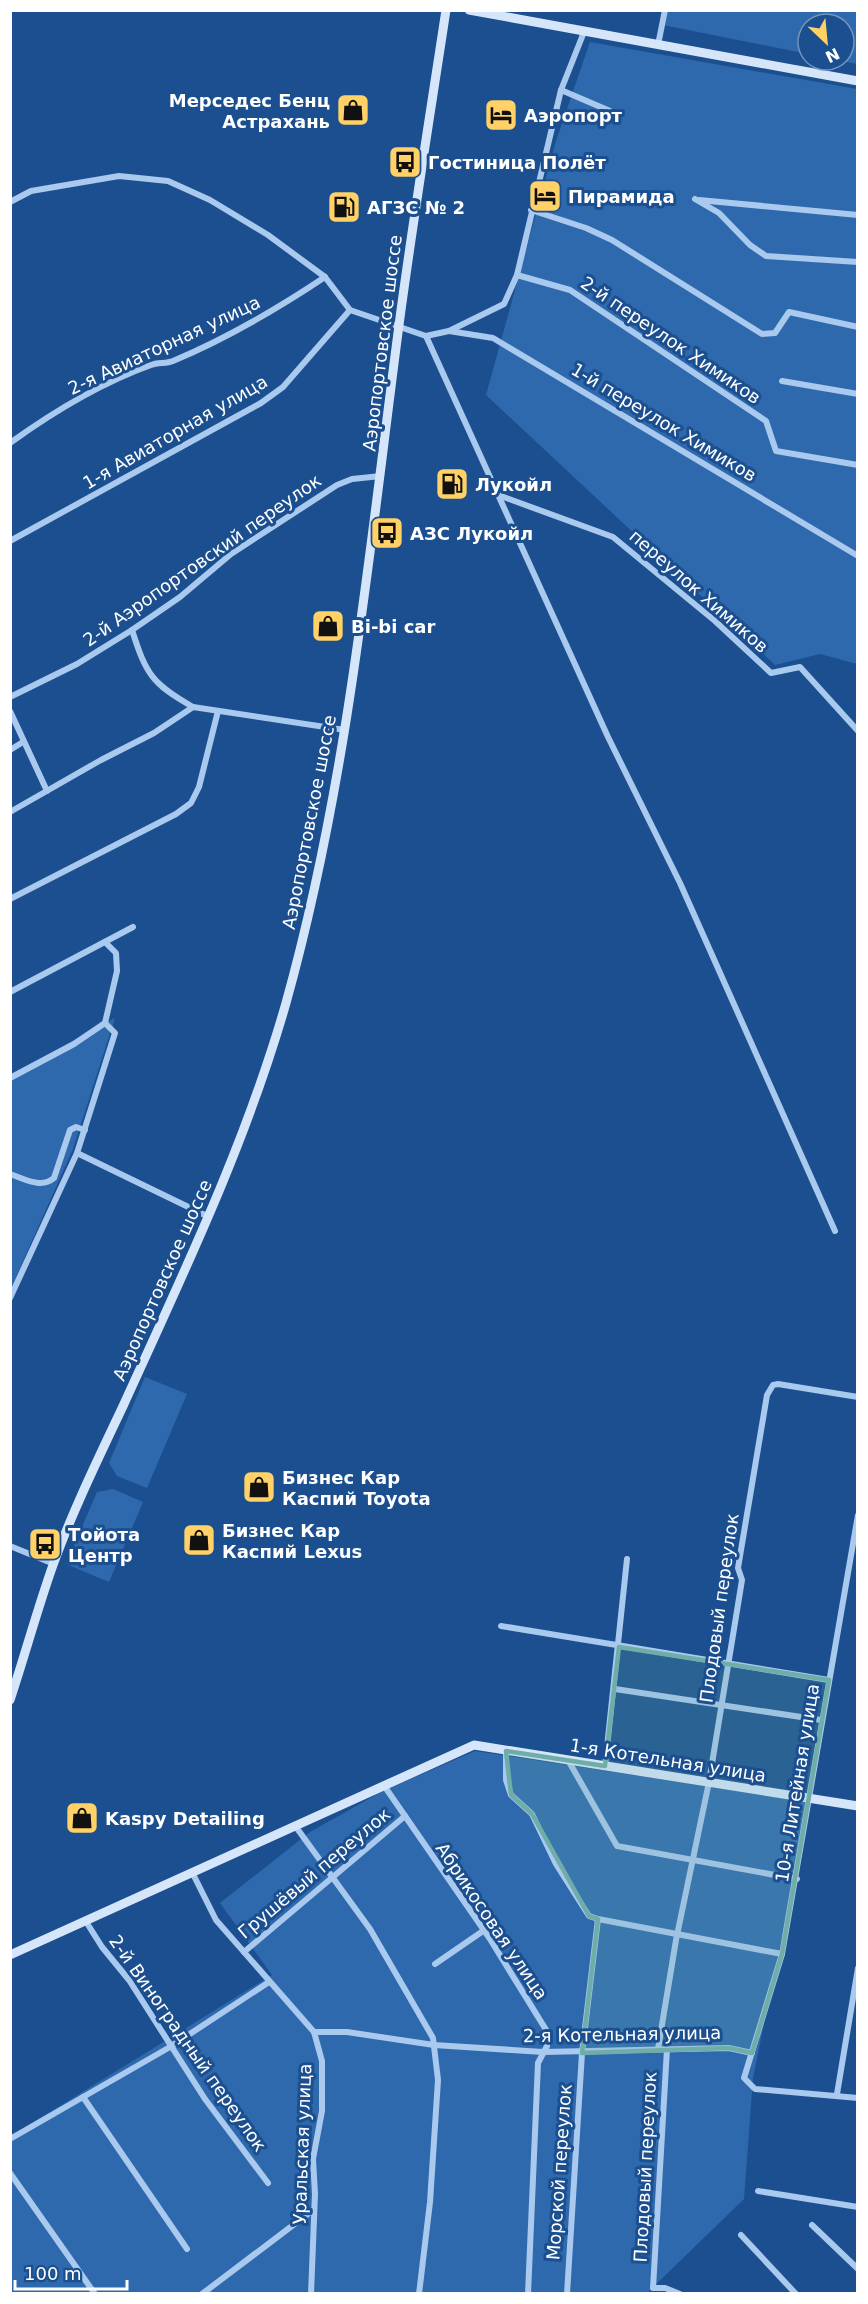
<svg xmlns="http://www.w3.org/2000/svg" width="868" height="2304" viewBox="0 0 868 2304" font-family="'DejaVu Sans',sans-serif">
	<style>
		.green { fill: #2e69ad }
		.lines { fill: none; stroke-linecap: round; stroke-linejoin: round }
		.street { stroke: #a9c9ee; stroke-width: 6 }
		.secondary { stroke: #d6e6fa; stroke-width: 9 }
		.marked { fill: #6fada8; fill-opacity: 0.2; stroke: #6fada8; stroke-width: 4.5; stroke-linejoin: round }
		.labels { text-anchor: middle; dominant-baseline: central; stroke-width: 6; stroke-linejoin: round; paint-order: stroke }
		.poi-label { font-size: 18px; font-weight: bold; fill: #fff; stroke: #1b4f8f; text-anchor: start }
		.street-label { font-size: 18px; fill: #fff; stroke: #1b4f8f }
	</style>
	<rect width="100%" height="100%" fill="#1b4f8f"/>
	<g class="green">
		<path d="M663 11H857V64L837 60H844V24H808V54L663 25Z"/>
		<path d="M590 42 857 89V664L820 654 775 665 486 395 556 141Z"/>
		<path d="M115 1018 73 1149 11 1288V1074Z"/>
		<path d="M145 1377 187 1394 147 1488 117 1476 109 1463Z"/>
		<path d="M113 1489 143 1502 109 1582 66 1564 97 1492Z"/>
		<path d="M475 1751 809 1802 753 2078 744 2199 647 2293 11 2294V2136L272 1975 220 1903 310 1832 381 1792Z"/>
	</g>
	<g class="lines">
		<g class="street">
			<path d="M658 45 665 10"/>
			<path d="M561 90 610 111"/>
			<path d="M695 199 719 213 750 245 766 256 858 262"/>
			<path d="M699 200 858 215"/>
			<path d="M10 202 31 191 119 176 168 181 210 200 268 235 325 277 350 310"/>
			<path d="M531 210 586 228 612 240 762 334 775 333 789 312 858 327"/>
			<path d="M517 275 570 290 766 421 776 451 858 465"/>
			<path d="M449 331 493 338 858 556"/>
			<path d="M426 336 449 331 504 304 517 275 561 90 584 32"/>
			<path d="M782 381 858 394"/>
			<path d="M10 443C53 412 101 383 151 365 158 362 166 364 173 361 226 339 277 309 325 277"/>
			<path d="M498 495 613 537 715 621 771 673 800 667 858 731"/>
			<path d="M10 541 261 403 283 387 350 310 426 336 608 737 680 883 835 1231"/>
			<path d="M132 630C146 674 152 684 193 707"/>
			<path d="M10 697 77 664 132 630 180 597 231 554 337 485 352 479 381 476"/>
			<path d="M10 711 47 791"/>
			<path d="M10 750 23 742"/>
			<path d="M10 812 101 760 154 733 193 707 345 730"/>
			<path d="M10 899 176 814 191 803 199 787 218 711"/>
			<path d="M10 992 133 927"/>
			<path d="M10 1078 74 1044 105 1023 117 971 116 953 105 942"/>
			<path d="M77 1153 209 1217"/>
			<path d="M10 1174C25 1179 41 1189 54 1178L70 1130 76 1127 85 1130"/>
			<path d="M10 1298 77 1153 115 1033 105 1023"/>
			<path d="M858 1515 782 1954 744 2078 755 2089 858 2098"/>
			<path d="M10 1546 54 1564"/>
			<path d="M501 1626 829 1680"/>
			<path d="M615 1689 821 1720"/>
			<path d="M506 1751V1780L511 1795 532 1814 556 1864 589 1916 598 1919 582 2053 567 2294"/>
			<path d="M568 1760 617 1846 797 1879"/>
			<path d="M605 1766 627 1559"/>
			<path d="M385 1787 490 1939 548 2033 547 2046 538 2063 528 2294"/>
			<path d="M296 1827 370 1929 433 2038 438 2080 430 2202 419 2294"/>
			<path d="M193 1874 216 1920 314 2032 322 2061V2111L313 2159 315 2194 311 2294"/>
			<path d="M598 1919 782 1954"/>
			<path d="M85 1920 102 1947 129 1980 205 2099 268 2183"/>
			<path d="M244 1952 405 1816"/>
			<path d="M435 1964 483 1931"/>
			<path d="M314 2032H347L434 2045 543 2052 729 2048 752 2053"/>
			<path d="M658 2049 676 1940 709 1782 742 1580 738 1568 767 1395 773 1385 778 1384 858 1397"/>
			<path d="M667 2049 653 2288H665L680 2294"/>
			<path d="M837 2094 858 1968"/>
			<path d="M83 2097 187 2249"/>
			<path d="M10 2139 170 2047 269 1982"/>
			<path d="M10 2173 95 2294"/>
			<path d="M758 2191 858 2207"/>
			<path d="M812 2225 858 2269"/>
			<path d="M741 2235 796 2294"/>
			<path d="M202 2294 313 2210"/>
		</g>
		<g class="secondary">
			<path d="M469 10 858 81"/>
			<path d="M10 1700C25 1655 37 1610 53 1565 73 1510 99 1457 124 1404 184 1272 246 1143 286 1003 348 781 369 552 399 325 413 220 430 115 446 10"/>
			<path d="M10 1955 474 1745 858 1806"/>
		</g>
	</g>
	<path class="marked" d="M619 1647 829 1680 782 1954 752 2053 729 2048 582 2053 598 1919 589 1916 532 1814 511 1795 506 1751 605 1766Z"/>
	<defs>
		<g id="shop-square" transform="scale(1.725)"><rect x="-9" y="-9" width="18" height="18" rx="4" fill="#ffd166" stroke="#1b4f8f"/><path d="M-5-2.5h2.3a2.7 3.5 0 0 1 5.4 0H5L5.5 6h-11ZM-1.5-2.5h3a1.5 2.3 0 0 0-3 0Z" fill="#111"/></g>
		<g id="hotel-square" transform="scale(1.725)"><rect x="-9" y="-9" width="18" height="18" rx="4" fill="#ffd166" stroke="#1b4f8f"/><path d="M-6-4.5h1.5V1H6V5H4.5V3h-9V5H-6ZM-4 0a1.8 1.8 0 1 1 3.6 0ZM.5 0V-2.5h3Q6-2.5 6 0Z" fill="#111"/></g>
		<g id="bus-square" transform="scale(1.725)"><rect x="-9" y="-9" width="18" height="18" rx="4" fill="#ffd166" stroke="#1b4f8f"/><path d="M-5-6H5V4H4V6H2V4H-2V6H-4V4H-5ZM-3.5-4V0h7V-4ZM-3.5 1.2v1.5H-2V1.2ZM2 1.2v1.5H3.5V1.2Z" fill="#111"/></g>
		<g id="fuel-square" transform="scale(1.725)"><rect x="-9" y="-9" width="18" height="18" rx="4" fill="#ffd166" stroke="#1b4f8f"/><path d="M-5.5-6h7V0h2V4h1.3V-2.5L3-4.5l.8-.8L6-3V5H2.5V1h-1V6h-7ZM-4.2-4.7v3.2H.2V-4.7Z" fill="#111"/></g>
	</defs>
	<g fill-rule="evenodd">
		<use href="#shop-square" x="353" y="110"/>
		<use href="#hotel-square" x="501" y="115"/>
		<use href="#bus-square" x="405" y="162"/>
		<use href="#hotel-square" x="545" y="196"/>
		<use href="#fuel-square" x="344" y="207"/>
		<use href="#fuel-square" x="452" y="484"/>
		<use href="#bus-square" x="387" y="533"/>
		<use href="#shop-square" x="328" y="626"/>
		<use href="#shop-square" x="259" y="1487"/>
		<use href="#shop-square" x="199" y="1540"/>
		<use href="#bus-square" x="45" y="1544"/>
		<use href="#shop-square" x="82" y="1818"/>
	</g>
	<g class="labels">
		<g class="poi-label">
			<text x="330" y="100" text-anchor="end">Мерседес Бенц<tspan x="330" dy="21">Астрахань</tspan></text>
			<text x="524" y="115">Аэропорт</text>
			<text x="428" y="162">Гостиница Полёт</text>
			<text x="568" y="196">Пирамида</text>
			<text x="367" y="207">АГЗС № 2</text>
			<text x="475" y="484">Лукойл</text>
			<text x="410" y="533">АЗС Лукойл</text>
			<text x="351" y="626">Bi-bi car</text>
			<text x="282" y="1477">Бизнес Кар<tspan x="282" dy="21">Каспий Toyota</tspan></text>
			<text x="222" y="1530">Бизнес Кар<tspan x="222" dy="21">Каспий Lexus</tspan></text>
			<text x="68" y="1534">Тойота<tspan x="68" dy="21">Центр</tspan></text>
			<text x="105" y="1818">Kaspy Detailing</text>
		</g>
		<g class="street-label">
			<text transform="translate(671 340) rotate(34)">2-й переулок Химиков</text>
			<text transform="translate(382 343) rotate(-83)">Аэропортовское шоссе</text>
			<text transform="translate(164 345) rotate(-25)">2-я Авиаторная улица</text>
			<text transform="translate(664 422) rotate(31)">1-й переулок Химиков</text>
			<text transform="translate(175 432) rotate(-30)">1-я Авиаторная улица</text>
			<text transform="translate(202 560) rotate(-35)">2-й Аэропортовский переулок</text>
			<text transform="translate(699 591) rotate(41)">переулок Химиков</text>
			<text transform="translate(309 822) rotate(-79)">Аэропортовское шоссе</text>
			<text transform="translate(162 1280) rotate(-66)">Аэропортовское шоссе</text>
			<text transform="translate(719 1608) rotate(-82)">Плодовый переулок</text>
			<text transform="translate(668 1760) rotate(9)">1-я Котельная улица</text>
			<text transform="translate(797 1783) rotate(-81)">10-я Литейная улица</text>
			<text transform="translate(314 1873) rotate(-40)">Грушёвый переулок</text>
			<text transform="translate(492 1921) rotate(56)">Абрикосовая улица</text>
			<text transform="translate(622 2034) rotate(-1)">2-я Котельная улица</text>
			<text transform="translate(188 2043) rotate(55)">2-й Виноградный переулок</text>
			<text transform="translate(302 2144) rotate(-88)">Уральская улица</text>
			<text transform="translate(645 2167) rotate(-87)">Плодовый переулок</text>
			<text transform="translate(559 2172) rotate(-86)">Морской переулок</text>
		</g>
	</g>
	<rect width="868" height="2304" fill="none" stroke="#ffffff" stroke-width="24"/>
	<g transform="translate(826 42) rotate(154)"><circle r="28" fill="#1b4f8f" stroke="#7695bc" stroke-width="1.5"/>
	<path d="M0-4.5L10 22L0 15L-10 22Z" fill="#ffd166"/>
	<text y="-9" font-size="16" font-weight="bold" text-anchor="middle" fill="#ffffff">N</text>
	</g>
	<path d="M15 2280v9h112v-9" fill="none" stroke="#ffffff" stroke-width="3"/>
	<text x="24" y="2280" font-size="18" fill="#ffffff" stroke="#1b4f8f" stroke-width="4.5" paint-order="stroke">100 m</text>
</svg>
